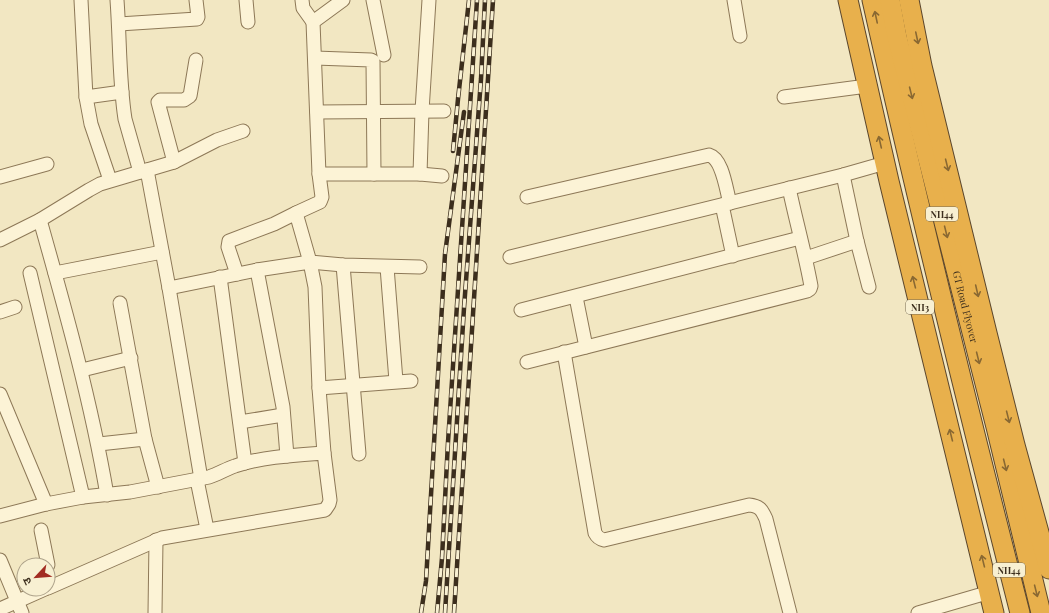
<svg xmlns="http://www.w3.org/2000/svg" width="1049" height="613" viewBox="0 0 1049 613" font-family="'Playfair Display','Noto Sans Devanagari',serif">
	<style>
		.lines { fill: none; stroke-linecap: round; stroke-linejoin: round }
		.minor-casing { stroke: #8d7857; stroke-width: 15 }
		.highway-casing { stroke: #5b462c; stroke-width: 21 }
		.minor { stroke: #fcf3d6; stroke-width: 13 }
		.highway { stroke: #e8b04c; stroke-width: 19 }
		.rail-casing { stroke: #3c2e1d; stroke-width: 4.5 }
		.rail { stroke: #f8f0d2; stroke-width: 3; stroke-dasharray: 9; stroke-linecap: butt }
		.oneway { stroke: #896832 }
		.labels { text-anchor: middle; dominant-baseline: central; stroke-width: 3; stroke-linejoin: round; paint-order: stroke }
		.shield { fill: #f8f0d2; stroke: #746853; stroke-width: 1 }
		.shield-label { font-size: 9px; font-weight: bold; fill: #3c2e1d }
		.street-label { font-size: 10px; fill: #3c2e1d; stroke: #f8f0d2 }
	</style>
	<rect width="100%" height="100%" fill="#f2e7c2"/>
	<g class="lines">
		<g class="minor-casing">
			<g id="minor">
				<path d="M81 0 86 97 91 124 110 180"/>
				<path d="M117 0C120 40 119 80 125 119L140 172"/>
				<path d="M246 0 248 22"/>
				<path d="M302 0 303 8 313 22"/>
				<path d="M373 0 384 55"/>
				<path d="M734 0 740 36"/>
				<path d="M119 24 197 19 198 17 196 0"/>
				<path d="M315 58 371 60 373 61 374 174"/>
				<path d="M86 97 122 92"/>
				<path d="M784 97 867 86"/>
				<path d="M317 112 444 111"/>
				<path d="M174 162 158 102 160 100H184L190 96 196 60"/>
				<path d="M147 170 169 288 201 479"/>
				<path d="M319 174H420L442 176"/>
				<path d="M420 174 422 111 429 0"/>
				<path d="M843 175 857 241 869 287"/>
				<path d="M0 177 47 164"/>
				<path d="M527 197 709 155C723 159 726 190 730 203"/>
				<path d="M722 205 733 256"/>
				<path d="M296 213 320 202 322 197 319 174 313 22 343 0"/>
				<path d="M40 220C66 312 91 401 107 495"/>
				<path d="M0 240 40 220 89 190 100 184 174 162 217 140 243 131"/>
				<path d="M510 257 843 175 885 163"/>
				<path d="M806 258 857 241"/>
				<path d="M343 265 359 454"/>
				<path d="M387 267 396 381"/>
				<path d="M257 270 283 407 287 456"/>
				<path d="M30 273 83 497"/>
				<path d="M55 273 162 252"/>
				<path d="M237 274 228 247 229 241 274 224 296 213 310 262 343 265 420 267"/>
				<path d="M220 277 245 463"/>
				<path d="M169 288 257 270 310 262 315 287 319 388 324 453"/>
				<path d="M576 297 586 347"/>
				<path d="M120 303 145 439"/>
				<path d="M521 310 800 238"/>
				<path d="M0 312 15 307"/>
				<path d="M564 352 595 533C597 537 600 539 604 540L749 505C760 506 762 510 766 519L790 613"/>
				<path d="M527 362 807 291 810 289 811 286C805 253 796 221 789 188"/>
				<path d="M82 370 131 358"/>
				<path d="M319 388 411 381"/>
				<path d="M0 394 46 504"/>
				<path d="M240 422 283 415"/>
				<path d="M99 444 145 439 158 487"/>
				<path d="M197 480 207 529"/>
				<path d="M0 516 46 504 83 497 130 492 209 477C218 474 226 469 235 466 260 457 297 455 324 453L330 500 329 504 325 510 162 538 48 588"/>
				<path d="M41 530 48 565"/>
				<path d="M0 560 22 613"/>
				<path d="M0 609 45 589"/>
				<path d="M155 613 156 540"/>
				<path d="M918 613 990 592"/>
			</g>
		</g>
		<g class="highway-casing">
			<g id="highway">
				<path d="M848 0 889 181 994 613"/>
				<path d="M872 0C918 205 968 409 1020 613"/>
				<path id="s1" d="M890 0 897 37 996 427 1041 613"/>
				<path d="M909 0 922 66 987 333 1015 445 1049 569"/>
			</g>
		</g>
		<use href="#minor" class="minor"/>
		<use href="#highway" class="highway"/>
		<g class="rail-casing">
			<g id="rail">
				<path d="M453 151 458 99 469 0"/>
				<path d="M421 613 426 581 445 254 464 112"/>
				<path d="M437 613 442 558 448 442 477 0"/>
				<path d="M445 613 464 308 481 79 485 0"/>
				<path d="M454 613 493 0"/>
			</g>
		</g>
		<use href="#rail" class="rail"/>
	</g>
	<defs><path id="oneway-shaft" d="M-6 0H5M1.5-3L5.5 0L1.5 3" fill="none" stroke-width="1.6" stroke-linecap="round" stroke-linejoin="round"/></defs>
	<g class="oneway">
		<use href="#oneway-shaft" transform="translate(876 17) rotate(-102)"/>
		<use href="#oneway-shaft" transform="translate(917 38) rotate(78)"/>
		<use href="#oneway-shaft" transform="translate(911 93) rotate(76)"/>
		<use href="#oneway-shaft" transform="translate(880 142) rotate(-103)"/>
		<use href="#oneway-shaft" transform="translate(947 165) rotate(76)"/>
		<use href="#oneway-shaft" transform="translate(946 232) rotate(76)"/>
		<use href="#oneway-shaft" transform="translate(914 282) rotate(-104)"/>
		<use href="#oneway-shaft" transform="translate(977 291) rotate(77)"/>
		<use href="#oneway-shaft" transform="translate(978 358) rotate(76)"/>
		<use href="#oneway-shaft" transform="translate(1008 417) rotate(76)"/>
		<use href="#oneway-shaft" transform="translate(951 435) rotate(-104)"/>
		<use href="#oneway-shaft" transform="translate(1005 465) rotate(76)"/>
		<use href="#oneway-shaft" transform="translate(983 561) rotate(-104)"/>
		<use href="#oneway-shaft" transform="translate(1036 591) rotate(76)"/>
	</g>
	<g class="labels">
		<g class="shield">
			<rect x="926" y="207" width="32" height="14" rx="3"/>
			<rect x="906" y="300" width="28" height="14" rx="3"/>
			<rect x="993" y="563" width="32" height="14" rx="3"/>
		</g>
		<g class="shield-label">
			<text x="942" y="214">NH44</text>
			<text x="920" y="307">NH3</text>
			<text x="1009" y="570">NH44</text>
		</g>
		<g class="street-label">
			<text stroke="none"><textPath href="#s1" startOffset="316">GT Road Flyover</textPath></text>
		</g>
	</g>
	<g transform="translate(36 577) rotate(244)"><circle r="19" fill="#f8f0d2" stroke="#ada28a"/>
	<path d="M0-3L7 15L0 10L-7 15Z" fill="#a22c22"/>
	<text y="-6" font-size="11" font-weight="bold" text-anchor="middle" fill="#3c2e1d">उ</text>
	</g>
</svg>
